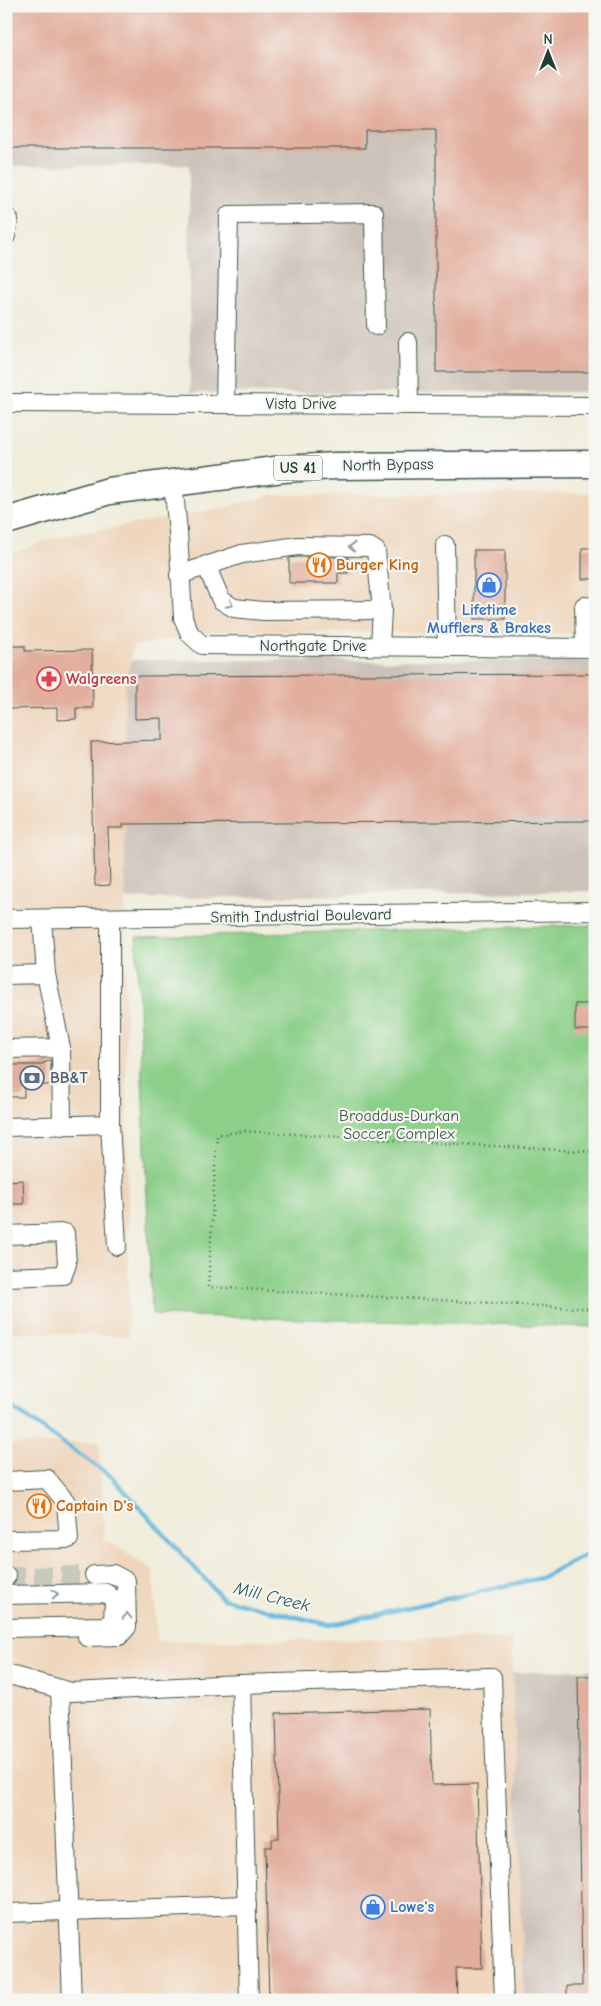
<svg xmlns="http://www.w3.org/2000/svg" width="601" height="2006" viewBox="0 0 601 2006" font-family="'Comic Neue',sans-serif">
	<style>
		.built { fill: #efd6bc }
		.industrial { fill: #cdc2b9 }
		.green { fill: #8bcf88; stroke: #55865e }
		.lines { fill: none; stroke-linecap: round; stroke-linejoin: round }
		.stream { stroke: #5db5da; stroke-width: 4.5 }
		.building { fill: #e2ae9d }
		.minor-tunnel { stroke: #c6caba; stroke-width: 18; stroke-dasharray: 18 9; stroke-linecap: butt }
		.minor-casing { stroke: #3e574d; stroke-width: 20 }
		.highway-casing { stroke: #3e574d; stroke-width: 29 }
		.path { stroke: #3e574d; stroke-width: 2.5; stroke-dasharray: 1 4; stroke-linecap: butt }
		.minor { stroke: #fff; stroke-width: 18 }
		.highway { stroke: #fff; stroke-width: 26 }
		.oneway { stroke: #8f9e9a }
		.labels { text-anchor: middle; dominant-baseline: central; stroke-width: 4.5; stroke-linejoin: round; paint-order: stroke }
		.shield { fill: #f6f6f2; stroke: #60746d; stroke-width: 1 }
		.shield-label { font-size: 15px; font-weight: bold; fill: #1f3d34 }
		.street-label { font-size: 16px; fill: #1f3d34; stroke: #f6f6f2 }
		.food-label { font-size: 16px; font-weight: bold; fill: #c56008; stroke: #f6f6f2; text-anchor: start }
		.shop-label { font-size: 16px; font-weight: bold; fill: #366cbe; stroke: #f6f6f2 }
		.health-label { font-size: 16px; font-weight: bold; fill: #be3a42; stroke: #f6f6f2; text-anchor: start }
		.service-label { font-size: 16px; font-weight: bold; fill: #4e5e75; stroke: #f6f6f2; text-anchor: start }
		.park-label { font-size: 16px; fill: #355a45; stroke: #f6f6f2 }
		.water-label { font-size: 18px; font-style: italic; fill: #2e5b5e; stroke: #f6f6f2 }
	</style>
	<rect width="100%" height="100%" fill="#f6f6f2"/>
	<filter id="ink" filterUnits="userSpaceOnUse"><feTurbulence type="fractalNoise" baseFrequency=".02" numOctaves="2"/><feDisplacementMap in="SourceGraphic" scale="10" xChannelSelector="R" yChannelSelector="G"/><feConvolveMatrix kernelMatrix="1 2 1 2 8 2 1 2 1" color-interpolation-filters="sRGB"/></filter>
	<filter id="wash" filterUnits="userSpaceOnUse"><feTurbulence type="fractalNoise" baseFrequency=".0096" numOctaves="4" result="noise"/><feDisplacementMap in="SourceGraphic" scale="20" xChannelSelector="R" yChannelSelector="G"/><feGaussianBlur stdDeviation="1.12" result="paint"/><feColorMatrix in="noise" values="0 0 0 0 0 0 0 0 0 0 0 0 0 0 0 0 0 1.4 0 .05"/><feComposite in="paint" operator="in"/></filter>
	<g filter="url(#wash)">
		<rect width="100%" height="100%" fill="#f0eddb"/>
		<g class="built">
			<path d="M595 493V634L220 631 134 646 125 679V948L129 1336 6 1332V556L53 538 213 510 274 495Z"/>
			<path d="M99 1442 104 1539 153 1570 157 1641 511 1638 524 2000H6V1444Z"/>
		</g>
		<g class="industrial">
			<path d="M6 6H595V392L190 393 189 165 6 166Z"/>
			<path d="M131 660 595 661V891L125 899V679Z"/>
			<path d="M595 1669V2000H524L512 1673Z"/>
		</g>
		<path class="green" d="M595 925V1327L152 1315 136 937Z"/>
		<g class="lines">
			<path class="stream" d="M6 1403 112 1477 223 1599 329 1625 541 1578 595 1550"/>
		</g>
		<g id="blocks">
			<g class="building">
				<path d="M6 6H595V372H436V130H365V148H6Z"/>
				<rect x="582" y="548" width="13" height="31"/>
				<rect x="474" y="550" width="31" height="69"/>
				<path d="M297 557H348V573H338V583H289V558Z"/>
				<path d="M6 646H25V651L92 650 93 708H76V719L57 720V708L6 709Z"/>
				<path d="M595 674V821L123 824V828H108L110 885 95 886 91 742 162 740V718L135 719V676Z"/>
				<rect x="575" y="1004" width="20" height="26"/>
				<path d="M51 1060V1083L47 1085 24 1086V1097H6V1065H39Z"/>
				<path d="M23 1180 24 1204H6V1181Z"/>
				<path d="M578 1676H595V2000H567V1986H582Z"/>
				<path d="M430 1709 432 1785 477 1784 482 1968H456L457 2000H269L265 1847H272V1839H279L276 1713Z"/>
			</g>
		</g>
	</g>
	<g filter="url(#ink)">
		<use href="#blocks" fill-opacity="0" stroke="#3e574d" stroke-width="1"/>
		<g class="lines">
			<path class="minor-tunnel" d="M7 1576 94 1575"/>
			<g class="minor-casing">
				<g id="minor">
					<path d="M6 218 9 219 6 236"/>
					<path d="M408 342 409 405"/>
					<path d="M6 403 595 406"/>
					<path d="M225 404 229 215 374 213 376 326"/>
					<path d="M173 482 178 532 183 618 190 634 202 645 595 648"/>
					<path d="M445 545 447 647"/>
					<path d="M206 565 221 600 234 608 263 611 382 610"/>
					<path d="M179 575 242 554 298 546 370 547 376 551 382 610 380 646"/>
					<path d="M585 647 584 606 595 607"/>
					<path d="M6 919 595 911"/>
					<path d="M42 919 46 974 61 1048 62 1126"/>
					<path d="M6 975 46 974"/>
					<path d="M6 1049 61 1048"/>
					<path d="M110 1124 117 1246"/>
					<path d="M6 1127 110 1124V918"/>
					<path d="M6 1235 65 1233 67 1264 63 1275 6 1277"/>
					<path d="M6 1481 47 1479 66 1502 69 1539 6 1540"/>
					<path d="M6 1576H7"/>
					<path d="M6 1595 106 1593 114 1600 113 1622 104 1626 6 1628"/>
					<path d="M87 1637 119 1636 127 1627 126 1581 113 1574 94 1575"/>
					<path d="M6 1674 71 1692 241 1684 249 2000"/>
					<path d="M241 1684 492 1677 504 2000"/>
					<path d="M60 1689 72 2000"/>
					<path d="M6 1913 247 1905"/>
				</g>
			</g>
			<g class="highway-casing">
				<path id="highway" d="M6 521 109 491 283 469 335 466 595 464"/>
			</g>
			<path class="path" d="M595 1152 244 1131 217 1135 208 1287 595 1309"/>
			<use href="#minor" class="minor"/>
			<use href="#highway" class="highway"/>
		</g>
		<defs><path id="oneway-chevron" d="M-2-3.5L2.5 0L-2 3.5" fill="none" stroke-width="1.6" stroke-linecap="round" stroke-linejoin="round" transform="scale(1.25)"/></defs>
		<g class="oneway">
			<use href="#oneway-chevron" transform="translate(352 547) rotate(-179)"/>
			<use href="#oneway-chevron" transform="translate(230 604) rotate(26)"/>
			<use href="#oneway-chevron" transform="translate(55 1594) rotate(-2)"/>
			<use href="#oneway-chevron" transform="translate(127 1616) rotate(-91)"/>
		</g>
	</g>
	<defs>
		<g id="restaurant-ring" transform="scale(1.25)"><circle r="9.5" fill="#f6f6f2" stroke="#e8710a" stroke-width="1.5"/><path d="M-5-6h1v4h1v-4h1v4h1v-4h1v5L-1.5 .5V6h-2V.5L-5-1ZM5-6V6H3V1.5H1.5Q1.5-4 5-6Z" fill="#e8710a"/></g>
		<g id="shop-ring" transform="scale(1.25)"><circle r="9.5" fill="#f6f6f2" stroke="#3f7fe0" stroke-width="1.5"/><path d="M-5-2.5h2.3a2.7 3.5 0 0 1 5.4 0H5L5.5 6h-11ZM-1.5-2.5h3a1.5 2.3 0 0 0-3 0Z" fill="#3f7fe0"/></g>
		<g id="pharmacy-ring" transform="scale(1.25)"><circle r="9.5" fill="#f6f6f2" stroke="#e0444e" stroke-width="1.5"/><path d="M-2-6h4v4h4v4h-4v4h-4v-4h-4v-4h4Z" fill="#e0444e"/></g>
		<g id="bank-ring" transform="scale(1.25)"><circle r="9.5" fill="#f6f6f2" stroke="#5c6f8a" stroke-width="1.5"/><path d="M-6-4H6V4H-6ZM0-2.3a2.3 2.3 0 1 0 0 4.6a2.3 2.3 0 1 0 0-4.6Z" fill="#5c6f8a"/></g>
	</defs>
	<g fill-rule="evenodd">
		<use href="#restaurant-ring" x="319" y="565"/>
		<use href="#shop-ring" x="489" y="585"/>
		<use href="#pharmacy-ring" x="49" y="679"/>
		<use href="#bank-ring" x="32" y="1078"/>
		<use href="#restaurant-ring" x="39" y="1506"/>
		<use href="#shop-ring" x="373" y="1907"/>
	</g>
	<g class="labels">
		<rect class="shield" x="274" y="455.5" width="48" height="25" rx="4"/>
		<g class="shield-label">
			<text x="298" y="468">US 41</text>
		</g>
		<g class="street-label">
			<text x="301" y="404">Vista Drive</text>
			<text transform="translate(388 465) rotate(-1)">North Bypass</text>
			<text x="313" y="646">Northgate Drive</text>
			<text transform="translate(301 916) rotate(-1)">Smith Industrial Boulevard</text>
		</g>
		<g class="food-label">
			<text x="336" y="565">Burger King</text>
			<text x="56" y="1506">Captain D's</text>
		</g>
		<g class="shop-label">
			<text x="489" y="610">Lifetime<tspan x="489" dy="18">Mufflers &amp; Brakes</tspan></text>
			<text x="390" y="1907" text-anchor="start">Lowe's</text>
		</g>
		<g class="health-label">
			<text x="66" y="679">Walgreens</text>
		</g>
		<g class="service-label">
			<text x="50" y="1078">BB&amp;T</text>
		</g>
		<g class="park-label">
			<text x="399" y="1116">Broaddus-Durkan<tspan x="399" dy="18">Soccer Complex</tspan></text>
		</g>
		<g class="water-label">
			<text transform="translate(272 1597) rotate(14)">Mill Creek</text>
		</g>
	</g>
	<rect width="601" height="2006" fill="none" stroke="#f6f6f2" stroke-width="25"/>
	<g transform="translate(548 52)" stroke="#f6f6f2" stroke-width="4" paint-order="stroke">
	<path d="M0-4L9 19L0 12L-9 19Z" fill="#1f3d34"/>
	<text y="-8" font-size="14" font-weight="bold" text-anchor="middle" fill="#1f3d34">N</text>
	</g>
</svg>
